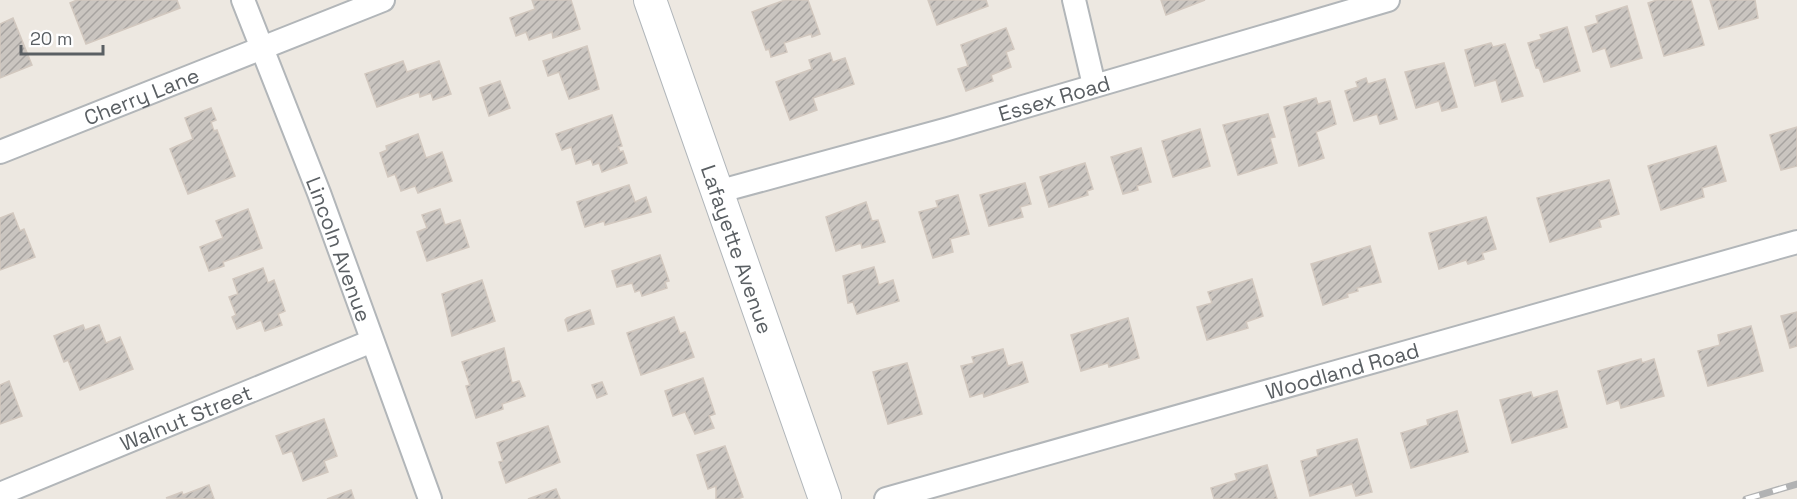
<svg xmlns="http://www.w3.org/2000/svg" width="1797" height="499" viewBox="0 0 1797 499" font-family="'Space Grotesk',sans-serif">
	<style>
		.building { fill: url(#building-hatch); stroke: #d2c8bf; stroke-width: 1.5 }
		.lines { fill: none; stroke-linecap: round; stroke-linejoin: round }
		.street-casing { stroke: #b2b6b9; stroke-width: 26 }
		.secondary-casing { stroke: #b1b6ba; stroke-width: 34 }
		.street { stroke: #fff; stroke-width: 22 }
		.secondary { stroke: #fff; stroke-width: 32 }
		.rail-casing { stroke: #b1b2b3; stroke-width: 7 }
		.rail { stroke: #fff; stroke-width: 4.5; stroke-dasharray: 14; stroke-linecap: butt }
		.labels { text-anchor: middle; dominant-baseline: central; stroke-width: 6; stroke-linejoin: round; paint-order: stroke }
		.street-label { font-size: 21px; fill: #5a5f63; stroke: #fff }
	</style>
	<defs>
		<pattern id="building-hatch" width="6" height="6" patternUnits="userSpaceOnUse" patternTransform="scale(1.5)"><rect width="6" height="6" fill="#cac5c0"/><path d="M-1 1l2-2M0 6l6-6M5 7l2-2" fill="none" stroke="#a7a3a0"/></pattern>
	</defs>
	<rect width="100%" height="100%" fill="#ede8e1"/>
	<g class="building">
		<path d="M77 0H177L180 8 86 44 70 3Z"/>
		<path d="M532 0H571L580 29 553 38 552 32 529 40 526 32 516 36 510 18 535 9Z"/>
		<path d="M785 0H808L820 34 812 37 811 34 784 43 787 52 771 57 769 49 766 50 752 12Z"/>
		<path d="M928 0H986L988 6 937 25Z"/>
		<path d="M1161 0H1205L1166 15Z"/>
		<path d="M1657 0H1691L1704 45 1664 56 1648 3Z"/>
		<path d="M1710 0H1755L1758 18 1719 29Z"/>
		<path d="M1627 6 1642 58 1611 67 1605 48 1593 52 1585 27 1598 23 1596 16Z"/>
		<path d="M13 18 32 65 0 78V24Z"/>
		<path d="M1567 27 1580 71 1544 82 1539 68H1536L1528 43 1542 39 1540 35Z"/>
		<path d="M1006 28 1014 49 1006 52 1011 67 991 75 993 81 966 91 958 69 968 66 961 45Z"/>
		<path d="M1491 43 1493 47 1505 44 1523 96 1502 102 1496 80 1475 86 1465 50Z"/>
		<path d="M587 46 599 89 569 99 559 72 548 76 543 61Z"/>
		<path d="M830 53 833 62 845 58 854 84 813 98 817 110 790 120 776 82 812 69 809 60Z"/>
		<path d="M403 61 407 72 439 61 451 94 433 100 431 93 420 97 419 92 377 107 365 74Z"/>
		<path d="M1444 63 1457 107 1442 111 1439 101 1416 108 1405 72Z"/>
		<path d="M1366 78 1368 84 1385 79 1397 119 1380 124 1377 114 1354 121 1345 91 1358 87 1356 82Z"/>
		<path d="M500 81 510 108 489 116 480 88Z"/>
		<path d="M1316 98 1318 104 1330 101 1336 124 1316 132 1324 158 1299 166 1284 107Z"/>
		<path d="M211 108 216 120 211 122 214 131 217 130 235 176 188 194 170 149 193 139 185 118Z"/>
		<path d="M1268 114 1275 137 1270 138 1277 163 1238 175 1223 125Z"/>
		<path d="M612 115 622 146 618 147 620 152 623 151 627 163 602 172 599 163 593 165 591 159 576 164 571 147 562 150 556 134Z"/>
		<path d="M1797 127V166L1781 170 1770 135Z"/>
		<path d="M1200 129 1210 166 1173 177 1162 141Z"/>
		<path d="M418 134 426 158 442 152 452 181 418 193 415 186 401 191 395 174 388 177 380 153 387 150 386 146Z"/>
		<path d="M1716 146 1726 181 1702 188 1704 197 1661 210 1648 166Z"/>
		<path d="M1141 148 1151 182 1137 186 1138 190 1123 194 1111 157Z"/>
		<path d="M1085 163 1093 189 1087 191 1088 195 1049 207 1040 177Z"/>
		<path d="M1609 180 1619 214 1599 220 1601 227 1550 242 1537 198Z"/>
		<path d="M1025 183 1031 204 1020 207 1023 217 989 226 980 195Z"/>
		<path d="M629 185 635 202 646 197 651 212 605 225 604 221 585 227 577 202Z"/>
		<path d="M958 195 969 234 950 239 953 252 933 258 919 212 938 207 936 201Z"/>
		<path d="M866 202 872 221 878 220 885 242 862 248 861 243 836 251 826 217Z"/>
		<path d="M248 209 262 248 223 262 224 266 209 271 200 247 223 238 216 221Z"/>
		<path d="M440 209 445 225 460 220 469 247 427 261 417 232 427 228 422 215Z"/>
		<path d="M13 213 20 231 24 229 35 257 0 270V218Z"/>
		<path d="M1486 217 1496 249 1482 253 1484 259 1468 264 1466 260 1439 269 1429 233Z"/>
		<path d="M1370 246 1381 282 1357 288 1358 291 1347 294 1348 297 1323 305 1311 264Z"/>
		<path d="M660 255 669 281 665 282 667 288 642 296 640 290 635 292 632 283 617 287 612 271Z"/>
		<path d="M874 267 879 285 893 280 899 301 857 314 853 302 848 303 843 276Z"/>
		<path d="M263 268 268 283 274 280 285 311 278 314 282 325 265 331 261 320 237 329 232 317 236 315 229 297 238 294 233 279Z"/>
		<path d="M1252 279 1263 316 1246 322 1248 328 1207 340 1197 307 1212 303 1208 292Z"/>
		<path d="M482 280 495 321 452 336 442 294Z"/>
		<path d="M590 310 594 324 568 331 565 320 567 318Z"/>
		<path d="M1797 312V346L1790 348 1781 316Z"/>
		<path d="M674 317 680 334 685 332 694 357 641 375 627 333Z"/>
		<path d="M1128 318 1139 358 1109 367 1108 363 1081 371 1071 335Z"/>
		<path d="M83 325 85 330 99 325 106 343 120 337 133 369 80 390 68 360 64 362 54 336Z"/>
		<path d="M1751 326 1763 371 1708 386 1698 351 1720 345 1718 335Z"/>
		<path d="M504 348 512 383 519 381 525 396 502 404 503 409 476 418 466 386 470 385 462 362Z"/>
		<path d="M1003 349 1008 366 1022 362 1028 382 984 397 983 393 970 397 961 366 974 363 972 357Z"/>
		<path d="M1641 359 1642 363 1654 359 1664 396 1621 408 1619 400 1607 404 1598 371Z"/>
		<path d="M907 363 922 414 888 424 873 372Z"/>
		<path d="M703 378 715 414 709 416 714 428 695 434 685 412 673 416 665 391Z"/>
		<path d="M9 381 22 416 0 424V385Z"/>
		<path d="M602 382 607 394 597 398 592 385Z"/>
		<path d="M1557 391 1567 427 1512 443 1500 400 1531 392 1533 398Z"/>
		<path d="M1457 411 1468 452 1411 468 1401 433 1428 425 1427 420Z"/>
		<path d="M324 419 337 456 324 461 328 472 303 481 292 451 283 454 276 436Z"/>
		<path d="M548 426 560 462 506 483 499 462 503 461 497 443Z"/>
		<path d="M1357 439 1372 492 1356 496 1352 484 1310 496 1301 461 1318 456 1317 450Z"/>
		<path d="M725 446 743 497 737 499H716V486L708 489 697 455Z"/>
		<path d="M1267 465 1277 499H1214L1211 488 1237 480 1235 474Z"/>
		<path d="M209 485 214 499 166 498 182 492 183 495Z"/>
		<path d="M556 489 560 499H528Z"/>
		<path d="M351 490 354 499H327Z"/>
	</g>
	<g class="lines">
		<g class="street-casing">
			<g id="street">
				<path id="s1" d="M243 0 319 193 430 499"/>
				<path d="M1074 0 1094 85"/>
				<path id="s2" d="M0 152 383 0"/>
				<path id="s3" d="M717 192 948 129 1388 0"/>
				<path id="s4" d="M0 494 372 341"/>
				<path id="s5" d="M886 499 1797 242"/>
			</g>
		</g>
		<g class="secondary-casing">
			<g id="secondary">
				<path id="s6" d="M650 0 825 499"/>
			</g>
		</g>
		<use href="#street" class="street"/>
		<use href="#secondary" class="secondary"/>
		<g class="rail-casing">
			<path id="rail" d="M1746 499 1797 484"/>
		</g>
		<use href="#rail" class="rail"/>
	</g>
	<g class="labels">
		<g class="street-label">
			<text stroke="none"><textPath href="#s2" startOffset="152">Cherry Lane</textPath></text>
			<text stroke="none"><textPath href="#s3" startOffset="350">Essex Road</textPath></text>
			<text stroke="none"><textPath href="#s1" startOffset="267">Lincoln Avenue</textPath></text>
			<text stroke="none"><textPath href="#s6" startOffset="264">Lafayette Avenue</textPath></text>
			<text stroke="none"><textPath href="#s5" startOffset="474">Woodland Road</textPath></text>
			<text stroke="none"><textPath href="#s4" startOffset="201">Walnut Street</textPath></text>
		</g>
	</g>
	<path d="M21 45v9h82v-9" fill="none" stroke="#5a5f63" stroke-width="3"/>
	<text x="30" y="45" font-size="18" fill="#5a5f63" stroke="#ffffff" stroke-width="4.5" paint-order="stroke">20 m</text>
</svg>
